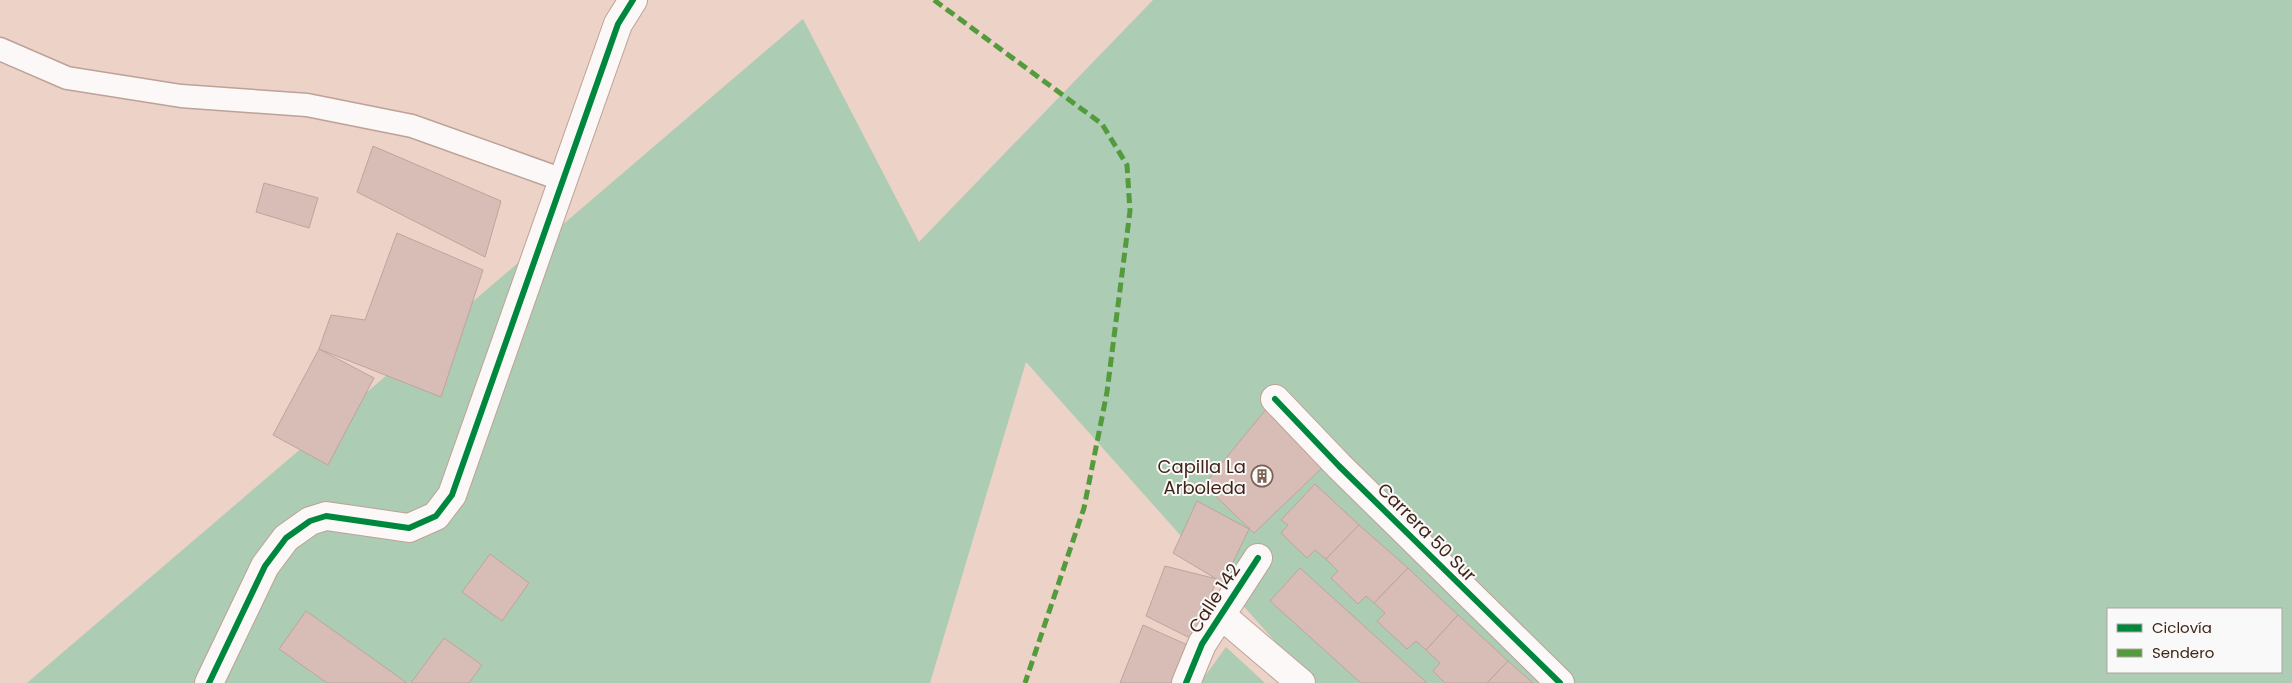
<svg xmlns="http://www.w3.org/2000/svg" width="2292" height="683" viewBox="0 0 2292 683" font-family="Poppins,sans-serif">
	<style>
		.green { fill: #acccb4; fill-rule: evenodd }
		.building { fill: #d8bcb6; stroke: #bfa49e }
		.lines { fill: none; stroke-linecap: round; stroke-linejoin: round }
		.lane-casing { stroke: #bca297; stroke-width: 25 }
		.street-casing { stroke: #bca297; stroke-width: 30 }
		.lane { stroke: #fcf8f7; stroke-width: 22 }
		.street { stroke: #fcf8f7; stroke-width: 28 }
		.quiet { stroke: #549b3d; stroke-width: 5; stroke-dasharray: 10 5; stroke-linecap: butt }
		.cycleway-casing { stroke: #f9f9f9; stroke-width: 9 }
		.cycleway { stroke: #00873e; stroke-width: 6 }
		.labels { text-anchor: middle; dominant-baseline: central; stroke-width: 4; stroke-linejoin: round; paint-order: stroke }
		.poi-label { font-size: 18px; fill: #422417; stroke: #f9f9f9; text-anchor: end }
		.street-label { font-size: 18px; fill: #422417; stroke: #f9f9f9 }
	</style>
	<rect width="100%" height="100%" fill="#edd2c7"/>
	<g class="green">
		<path d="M1153 0H2292V683H1312L1026 362 930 683H27L803 19 919 242ZM2108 609H2281V672H2108Z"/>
		<path d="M1226 647 1265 683H1200Z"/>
	</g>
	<g class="building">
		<path d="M373 146 501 201 485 257 357 192Z"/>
		<path d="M264 183 318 198 309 228 256 212Z"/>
		<path d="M397 233 483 270 441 397 319 349 331 315 365 320Z"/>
		<path d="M319 349 374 378 328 465 273 435Z"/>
		<path d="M1267 408 1322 468 1254 533 1204 485Z"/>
		<path d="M1315 484 1359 525 1326 559 1315 550 1307 558 1281 533 1288 525 1281 520Z"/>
		<path d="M1197 501 1249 529 1223 583 1173 553Z"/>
		<path d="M1359 525 1408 568 1374 603 1366 596 1358 604 1331 578 1338 571 1326 559Z"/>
		<path d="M490 554 529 583 502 621 462 592Z"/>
		<path d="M1165 566 1217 579 1194 640 1146 616Z"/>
		<path d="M1300 568 1427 683H1361L1270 601Z"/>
		<path d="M1408 568 1458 615 1426 650 1416 641 1407 649 1377 621 1385 613 1374 603Z"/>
		<path d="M306 611 407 683H327L279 649Z"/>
		<path d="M1458 615 1508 661 1487 683H1445L1433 671 1440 663 1426 650Z"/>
		<path d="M1143 625 1192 647 1178 683H1120Z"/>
		<path d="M444 638 482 665 469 683H411Z"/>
		<path d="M1508 661 1533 683H1487Z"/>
	</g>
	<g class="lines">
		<g class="lane-casing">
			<path id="lane" d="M0 49 67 78 181 96 307 105 412 126 563 180"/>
		</g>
		<g class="street-casing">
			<g id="street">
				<path d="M1275 399 1339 466 1560 683"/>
				<path d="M1221 615 1301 683"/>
				<path d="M209 683 265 566 286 538 310 521 326 516 409 528 436 516 452 495 618 24 633 0"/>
				<path d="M1186 683 1202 644 1258 558"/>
			</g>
		</g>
		<use href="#lane" class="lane"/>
		<use href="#street" class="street"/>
		<path class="quiet" d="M934 0 1102 124 1127 165 1130 211 1107 392 1084 508 1025 683"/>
		<g class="cycleway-casing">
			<g id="cycleway">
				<path d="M1275 399 1339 466 1560 683"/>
				<path d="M209 683 265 566 286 538 310 521 326 516 409 528 436 516 452 495 618 24 633 0"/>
				<path d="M1186 683 1202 644 1258 558"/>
			</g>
		</g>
		<use href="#cycleway" class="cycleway"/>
	</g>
	<defs>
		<g id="building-ring" transform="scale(1.125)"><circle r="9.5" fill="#f9f9f9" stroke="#7e6155" stroke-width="1.5"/><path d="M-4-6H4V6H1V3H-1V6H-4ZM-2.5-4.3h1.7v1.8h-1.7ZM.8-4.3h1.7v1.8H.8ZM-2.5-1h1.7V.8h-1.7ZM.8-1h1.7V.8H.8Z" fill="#7e6155"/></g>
	</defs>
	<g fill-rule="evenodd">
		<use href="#building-ring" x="1262" y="476"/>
	</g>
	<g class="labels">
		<g class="poi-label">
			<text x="1246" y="466">Capilla La<tspan x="1246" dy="21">Arboleda</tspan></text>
		</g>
		<g class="street-label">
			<text transform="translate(1427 532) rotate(45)">Carrera 50 Sur</text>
			<text transform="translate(1214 598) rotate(-57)">Calle 142</text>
		</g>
	</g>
	<rect x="2107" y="608" width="175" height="65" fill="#f9f9f9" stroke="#b0a49f"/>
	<rect x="2117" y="624" width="25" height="8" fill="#00873e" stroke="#b0a49f"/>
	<text x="2152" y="633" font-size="15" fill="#422417">Ciclovía</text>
	<rect x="2117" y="649" width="25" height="8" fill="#549b3d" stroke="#b0a49f"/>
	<text x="2152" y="658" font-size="15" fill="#422417">Sendero</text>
</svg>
